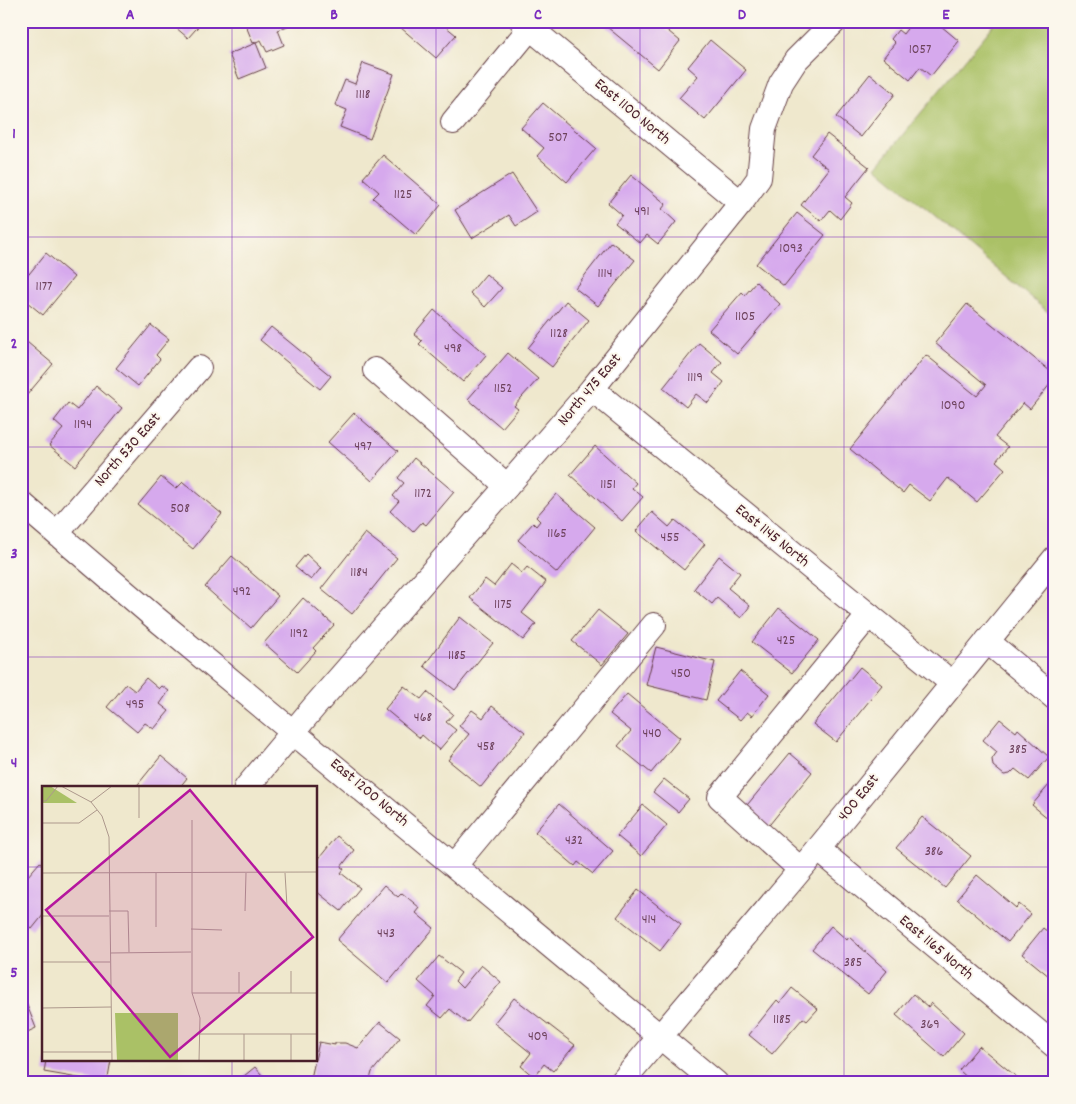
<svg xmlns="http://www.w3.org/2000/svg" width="1076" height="1104" viewBox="0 0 1076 1104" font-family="Dekko,sans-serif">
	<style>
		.green { fill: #aac166; stroke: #7a7048 }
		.building { fill: #d6a9ed }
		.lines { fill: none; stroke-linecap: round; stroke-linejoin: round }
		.minor-casing { stroke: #633d43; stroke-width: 26 }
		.minor { stroke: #fff; stroke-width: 24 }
		.grid { fill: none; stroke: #7b2cbf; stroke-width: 1; stroke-opacity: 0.55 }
		.labels { text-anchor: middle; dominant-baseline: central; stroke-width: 4; stroke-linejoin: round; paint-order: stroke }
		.number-label { font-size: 14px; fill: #6d425c }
		.street-label { font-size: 16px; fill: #4a1f2b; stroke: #fbf7ec }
		.inset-road { fill: none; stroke: #ad988c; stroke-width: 1 }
		.view { fill: #b5179e; fill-opacity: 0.15; stroke: #b5179e; stroke-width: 2.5 }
		.inset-edge { fill: none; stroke: #4a1f2b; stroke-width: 2.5 }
		.neatline { fill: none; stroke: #7b2cbf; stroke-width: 2 }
		.grid-label { font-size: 16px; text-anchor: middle; font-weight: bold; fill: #7b2cbf }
	</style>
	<rect width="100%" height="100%" fill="#fbf7ec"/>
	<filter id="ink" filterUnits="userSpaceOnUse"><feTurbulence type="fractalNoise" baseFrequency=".02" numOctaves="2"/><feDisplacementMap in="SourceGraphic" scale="10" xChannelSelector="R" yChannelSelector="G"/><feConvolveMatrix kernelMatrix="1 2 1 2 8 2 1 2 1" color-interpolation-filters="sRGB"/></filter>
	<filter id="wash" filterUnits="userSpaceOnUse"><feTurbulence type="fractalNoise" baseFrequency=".0096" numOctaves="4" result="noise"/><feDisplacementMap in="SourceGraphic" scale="20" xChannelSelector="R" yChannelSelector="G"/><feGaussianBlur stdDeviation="1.12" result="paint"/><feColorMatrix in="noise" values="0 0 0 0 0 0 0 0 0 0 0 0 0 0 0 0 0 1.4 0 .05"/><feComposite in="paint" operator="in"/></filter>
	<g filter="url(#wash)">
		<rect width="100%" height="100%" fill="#efe8cd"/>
		<path class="green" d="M997 21H1055V318L876 167Z"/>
		<g id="blocks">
			<g class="building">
				<path d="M168 21H203L188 38Z"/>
				<path d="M244 21H299L278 30 284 45 267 52 261 40 253 43Z"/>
				<path d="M393 21H439L456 35 436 58Z"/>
				<path d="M611 21H656L680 41 658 69 607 27Z"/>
				<path d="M913 21H935L959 41 931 76 920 67 910 80 883 58 895 43 891 39 898 30 903 34Z"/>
				<path d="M710 40 746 70 705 120 679 98 698 76 688 67Z"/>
				<path d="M256 43 266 68 239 79 229 54Z"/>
				<path d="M363 63 394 74 370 139 340 127 347 110 335 105 345 80 355 84Z"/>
				<path d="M870 74 895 94 861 137 836 117Z"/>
				<path d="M543 103 596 148 567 182 537 156 544 148 521 128Z"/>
				<path d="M827 134 869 167 845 197 852 203 840 219 830 210 821 221 801 205 829 169 811 155Z"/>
				<path d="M383 155 441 205 416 235 373 198 379 192 363 178Z"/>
				<path d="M512 174 537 212 516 226 509 215 472 238 455 210Z"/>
				<path d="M631 175 666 204 662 209 676 222 658 244 647 235 640 243 615 223 622 215 608 203Z"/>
				<path d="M797 213 825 235 784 286 756 264Z"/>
				<path d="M611 242 635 260 598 306 575 288Z"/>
				<path d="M46 253 74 277 43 315 21 297V271L22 269 29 274Z"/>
				<path d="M486 274 502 288 485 307 470 293Z"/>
				<path d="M756 282 780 304 737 354 709 330 742 292 745 295Z"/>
				<path d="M566 301 589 320 552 367 528 348Z"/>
				<path d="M967 304 1055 375V378L1030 409 1023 403 995 437 1008 447 996 461 1005 469 977 502 948 478 930 501 909 485 903 493 850 449 926 355 977 396 986 385 935 343Z"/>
				<path d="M434 310 486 355 463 382 419 344 422 341 414 334Z"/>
				<path d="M151 325 169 339 156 355 160 359 138 386 116 368Z"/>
				<path d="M271 327 331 376 320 389 260 340Z"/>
				<path d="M21 337 53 364 21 402Z"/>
				<path d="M699 343 722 362 713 373 724 382 708 403 696 394 686 407 663 388Z"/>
				<path d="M508 353 538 379 514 406 518 409 502 428 468 399Z"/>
				<path d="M96 386 122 408 75 466 49 445 63 429 54 421 68 403 77 410Z"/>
				<path d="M354 413 398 451 372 481 328 442Z"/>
				<path d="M595 446 636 483 632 488 643 497 622 521 570 475Z"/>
				<path d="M414 458 454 492 426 525 422 522 413 532 390 511 399 501 393 496 404 483 398 478Z"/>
				<path d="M161 477 176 489 183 482 222 514 193 549 138 505Z"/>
				<path d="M556 494 595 527 557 573 518 540 533 523 536 526 540 521 536 517Z"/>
				<path d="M652 512 669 527 675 520 705 544 684 570 636 531Z"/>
				<path d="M365 533 397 558 352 614 321 589Z"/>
				<path d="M306 554 321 568 311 580 295 567Z"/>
				<path d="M232 556 278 596 251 628 205 587Z"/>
				<path d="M719 556 740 573 728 588 750 606 741 618 717 598 712 604 694 589Z"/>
				<path d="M511 564 522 573 527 567 546 582 522 613 536 624 523 640 470 598 485 579 494 586Z"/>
				<path d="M303 598 334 625 313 648 316 651 297 672 264 643Z"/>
				<path d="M779 608 819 640 792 673 752 642Z"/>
				<path d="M598 610 628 634 602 665 572 641Z"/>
				<path d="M460 617 493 643 455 690 424 666Z"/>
				<path d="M656 647 715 662 706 700 646 685Z"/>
				<path d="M860 667 882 685 836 742 813 724Z"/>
				<path d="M740 671 769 694 752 716 747 712 740 720 716 701Z"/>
				<path d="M146 678 159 689 162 686 169 691 160 704 169 711 154 729 145 723 137 732 107 707 126 684 135 691Z"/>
				<path d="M404 686 421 699 427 692 453 714 446 722 456 730 439 750 422 735 420 738 385 709Z"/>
				<path d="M627 694 680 738 651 773 618 746 631 731 610 714Z"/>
				<path d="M492 706 525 732 481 787 448 760 469 734 459 726 472 710 483 718Z"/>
				<path d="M1000 719 1016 732 1018 729 1049 757 1029 780 1015 769 1010 774 1004 775 993 766 992 759 997 752 983 740Z"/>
				<path d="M790 753 812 772 766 829 743 810Z"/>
				<path d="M161 756 187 778 179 788H135Z"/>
				<path d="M1055 778V824L1032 805Z"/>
				<path d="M664 779 689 799 678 812 653 792Z"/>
				<path d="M559 804 613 851 593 874 578 862 575 866 535 832Z"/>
				<path d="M643 805 667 825 641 856 617 836Z"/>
				<path d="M922 817 971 856 945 888 896 848Z"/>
				<path d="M337 836 354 850 341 867 344 869 341 873 360 888 341 911 316 891V862Z"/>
				<path d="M40 862 44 865V914L32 929 21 921V884Z"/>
				<path d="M977 875 1016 908 1019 904 1031 914 1008 942 957 899Z"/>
				<path d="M384 885 398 897 402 893 420 908 416 913 434 928 388 983 337 940Z"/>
				<path d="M638 890 681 924 660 951 617 917Z"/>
				<path d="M831 926 847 940 849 937 887 971 868 994 812 949Z"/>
				<path d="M1043 928 1055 938V981L1022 954Z"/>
				<path d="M439 956 461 973 455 981 462 988 481 965 501 982 467 1023 450 1009 442 1018 427 1006 435 996 418 981Z"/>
				<path d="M792 988 818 1009 807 1021 803 1018 772 1054 749 1035 777 1000 780 1003Z"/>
				<path d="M21 990 36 1028 21 1035Z"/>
				<path d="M913 994 928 1007 931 1003 964 1033 944 1057 896 1015Z"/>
				<path d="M514 998 575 1045 553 1071 544 1064 534 1077 521 1066 531 1053 494 1023Z"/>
				<path d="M380 1022 400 1038 372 1072 369 1083H310L319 1042 335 1045V1043H345L358 1048Z"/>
				<path d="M979 1046 1024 1083H973L959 1070Z"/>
				<path d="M46 1060H111L107 1083 44 1072Z"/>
				<path d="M255 1067 269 1083H239L244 1076Z"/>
			</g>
		</g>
	</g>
	<g filter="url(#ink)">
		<use href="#blocks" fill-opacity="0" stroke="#633d43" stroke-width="1"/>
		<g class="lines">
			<g class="minor-casing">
				<g id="minor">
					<path d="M522 21 741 203"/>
					<path d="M453 122 530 28"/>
					<path d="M375 370 507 486"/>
					<path d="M592 389 952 683"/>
					<path d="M21 503 153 616 716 1083"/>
					<path d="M57 533 199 368"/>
					<path d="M987 641 1055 698"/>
					<path d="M246 788 314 707 592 389 741 203 759 178 764 129 781 83 796 60 835 21"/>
					<path d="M818 849 1055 1046"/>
					<path d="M455 865 654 625"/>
					<path d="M800 869 720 797 869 615"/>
					<path d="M621 1083 818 849 1055 558"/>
				</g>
			</g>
			<use href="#minor" class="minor"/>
		</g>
	</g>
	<path class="grid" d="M232 21V788M436 21V1083M640 21V1083M844 21V1083M21 237H1055M21 447H1055M21 657H1055M21 867H44M316 867H1055M232 1060V1083"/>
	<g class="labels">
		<g class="number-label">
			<text x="920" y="50">1057</text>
			<text x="363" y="95">1118</text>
			<text x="558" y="138">507</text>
			<text x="403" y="195">1125</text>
			<text x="642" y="212">491</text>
			<text x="791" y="249">1093</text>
			<text x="605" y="274">1114</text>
			<text x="44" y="287">1177</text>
			<text x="745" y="317">1105</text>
			<text x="559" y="334">1128</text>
			<text x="453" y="349">498</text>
			<text x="695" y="378">1119</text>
			<text x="503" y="389">1152</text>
			<text x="953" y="406">1090</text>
			<text x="83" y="425">1194</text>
			<text x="363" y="447">497</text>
			<text x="608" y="485">1151</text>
			<text x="423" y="494">1172</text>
			<text x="180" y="509">508</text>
			<text x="557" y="534">1165</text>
			<text x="670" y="538">455</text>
			<text x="359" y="573">1184</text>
			<text x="242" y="592">492</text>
			<text x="503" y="605">1175</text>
			<text x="299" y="634">1192</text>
			<text x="786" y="641">425</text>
			<text x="457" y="656">1185</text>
			<text x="681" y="674">450</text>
			<text x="135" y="705">495</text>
			<text x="423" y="718">468</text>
			<text x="652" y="734">440</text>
			<text x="486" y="747">458</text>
			<text x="1018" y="750">385</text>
			<text x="574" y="841">432</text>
			<text x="934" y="852">386</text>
			<text x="649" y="920">414</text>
			<text x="386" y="934">443</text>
			<text x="853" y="963">385</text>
			<text x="782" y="1020">1185</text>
			<text x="930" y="1025">369</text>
			<text x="538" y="1037">409</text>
		</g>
		<g class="street-label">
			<text transform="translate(632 112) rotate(40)">East 1100 North</text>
			<text transform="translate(590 390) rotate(-50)">North 475 East</text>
			<text transform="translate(128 450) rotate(-49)">North 530 East</text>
			<text transform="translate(772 536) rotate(39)">East 1145 North</text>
			<text transform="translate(369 793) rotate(40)">East 1200 North</text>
			<text transform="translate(859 798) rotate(-51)">400 East</text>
			<text transform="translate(936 948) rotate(40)">East 1165 North</text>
		</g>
	</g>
	<g transform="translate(42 786)">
		<rect width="275" height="275" fill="#efe8cd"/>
		<path d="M0 0H8L35 17H0ZM73 227H136V275H75Z" fill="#aac166"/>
		<path class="inset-road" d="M19 0 49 16 60 30 67 51 70 275M97 0V32M0 15H4L16 0M49 16 70 0M150 34V207L158 232 157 275M0 37H37L55 24M0 87 275 86M114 87V141M243 87 245 120M67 125H86L87 166M203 125 204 87M0 130H67M149 143 180 144M68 167 149 166M0 176H68M249 185V207M197 186V207M150 207H275M0 222 69 221M157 248H275M202 248V275M249 248V275M0 266H69"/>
		<path class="view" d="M148 4 271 151 128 271 4 124Z"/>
		<rect width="275" height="275" class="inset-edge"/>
	</g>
	<rect width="1076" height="1104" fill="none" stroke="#fbf7ec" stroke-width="55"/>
	<rect x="28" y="28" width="1020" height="1048" class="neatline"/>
	<g class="grid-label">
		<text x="130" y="19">A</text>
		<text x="334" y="19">B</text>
		<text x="538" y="19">C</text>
		<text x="742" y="19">D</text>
		<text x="946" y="19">E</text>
		<text x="14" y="138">1</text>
		<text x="14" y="348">2</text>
		<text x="14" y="558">3</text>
		<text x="14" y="767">4</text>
		<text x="14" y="977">5</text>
	</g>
</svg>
